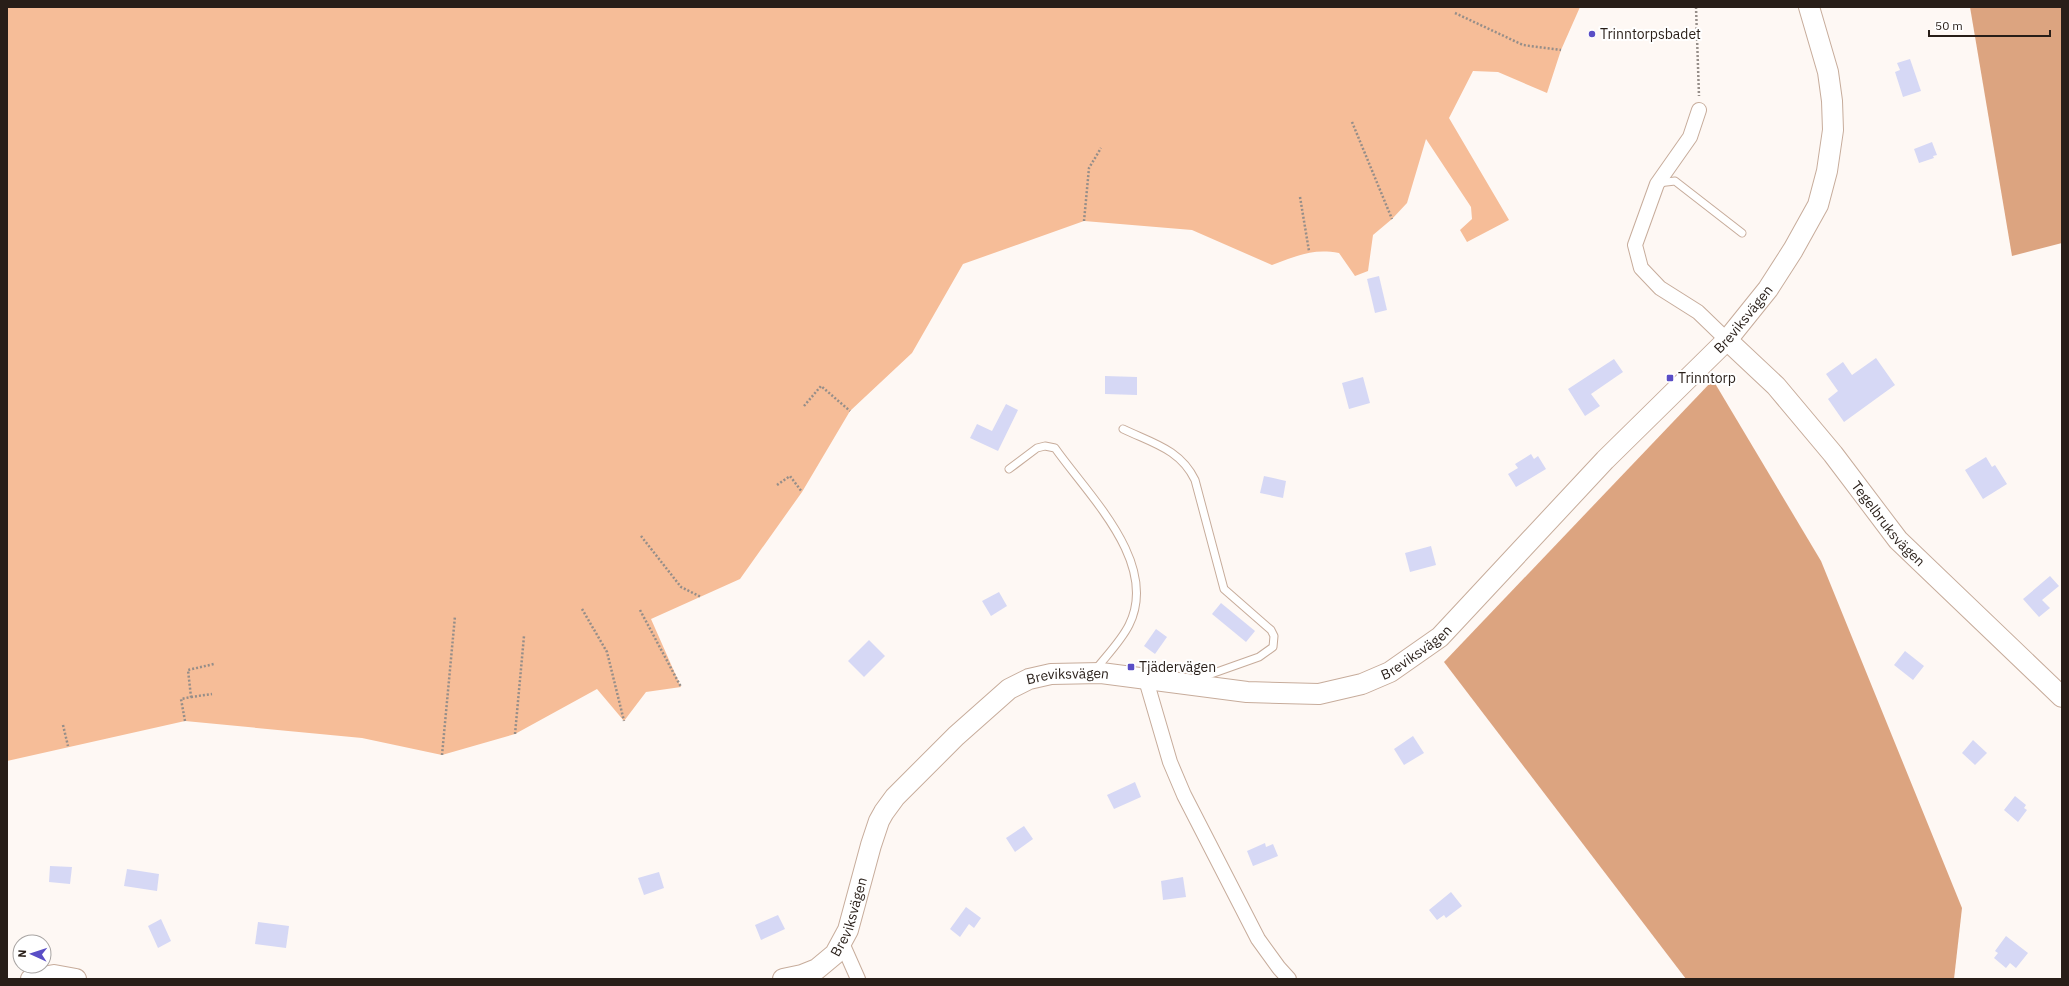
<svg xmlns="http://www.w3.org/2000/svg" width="2069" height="986" viewBox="0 0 2069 986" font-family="'IBM Plex Sans',sans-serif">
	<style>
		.forest { fill: #dca480 }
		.water { fill: #f6bd98 }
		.building { fill: #d6d8f5 }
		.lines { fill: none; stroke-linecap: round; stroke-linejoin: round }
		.lane-casing { stroke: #c7ac9b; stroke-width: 9 }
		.street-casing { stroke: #c7ac9b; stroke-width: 16 }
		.secondary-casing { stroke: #c7ac9b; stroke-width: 22 }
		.path { stroke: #968e89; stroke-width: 2.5; stroke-dasharray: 2 2; stroke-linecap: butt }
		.lane { stroke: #fff; stroke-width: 7 }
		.street { stroke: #fff; stroke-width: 14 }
		.secondary { stroke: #fff; stroke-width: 20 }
		.poi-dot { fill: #5a4ec6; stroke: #fff; stroke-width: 1.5 }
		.labels { text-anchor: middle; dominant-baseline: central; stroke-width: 4; stroke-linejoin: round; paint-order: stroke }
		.poi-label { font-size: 14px; fill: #281e18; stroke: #fff; text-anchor: start }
		.street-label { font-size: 14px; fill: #281e18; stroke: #fff }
	</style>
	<rect width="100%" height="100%" fill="#fef8f4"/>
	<g class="forest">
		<path d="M1970 7H2062V243L2012 256Z"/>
		<path d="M1713 380 1821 561 1962 908 1954 979H1686L1444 662Z"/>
	</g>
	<path class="water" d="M7 7H1580L1561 50 1547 93 1498 72 1473 71 1449 118 1509 220 1467 242 1460 230 1472 219 1471 207 1426 139 1407 203 1392 219 1373 235 1368 271 1355 276 1339 253C1312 248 1297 256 1272 265L1192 230 1084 221 963 264 912 353 850 411 802 492 740 579 651 619 681 687 646 692 624 721 597 689 515 734 442 755 362 738 185 721 7 761Z"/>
	<g class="building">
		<path d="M1910 59 1921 91 1903 97 1895 72 1900 70 1897 63Z"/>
		<path d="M1932 142 1937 155 1933 156 1934 158 1919 163 1914 149Z"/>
		<path d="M1379 276 1387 310 1375 313 1367 279Z"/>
		<path d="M1876 358 1895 385 1844 422 1828 399 1838 391 1826 374 1843 362 1852 375Z"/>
		<path d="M1614 359 1623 372 1591 394 1600 406 1585 416 1568 389Z"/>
		<path d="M1105 376 1137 377V395L1105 394Z"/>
		<path d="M1363 377 1370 403 1349 409 1342 383Z"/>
		<path d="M1006 404 1018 410 998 451 970 438 977 424 992 431Z"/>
		<path d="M1531 454 1534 459 1538 456 1546 469 1516 487 1508 474 1518 468 1515 464Z"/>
		<path d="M1986 457 1992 467 1995 465 2007 484 1983 499 1965 470Z"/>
		<path d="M1264 476 1286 481 1283 498 1260 493Z"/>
		<path d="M1431 546 1436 565 1410 572 1405 553Z"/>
		<path d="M2050 576 2059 586 2042 600 2050 608 2039 617 2023 599Z"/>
		<path d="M999 592 1007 606 991 616 982 601Z"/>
		<path d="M1221 603 1255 631 1246 642 1212 614Z"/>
		<path d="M1156 629 1167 637 1155 654 1144 646Z"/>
		<path d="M869 640 885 656 864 677 848 661Z"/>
		<path d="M1905 651 1924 666 1913 680 1894 665Z"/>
		<path d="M1413 736 1424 753 1404 765 1394 749Z"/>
		<path d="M1973 740 1987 753 1975 765 1962 753Z"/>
		<path d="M1135 782 1141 797 1114 809 1107 795Z"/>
		<path d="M2015 796 2026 805 2024 808 2027 810 2018 822 2004 810Z"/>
		<path d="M1024 826 1033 839 1015 852 1006 838Z"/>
		<path d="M1265 843 1266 847 1273 844 1278 856 1253 866 1247 851Z"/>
		<path d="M50 866 72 867 70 884 49 882Z"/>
		<path d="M127 869 159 874 157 891 124 886Z"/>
		<path d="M659 872 664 888 644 895 638 878Z"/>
		<path d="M1183 877 1186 897 1163 900 1161 881Z"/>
		<path d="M1451 892 1462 906 1446 918 1444 915 1437 920 1429 910Z"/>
		<path d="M966 907 981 918 974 928 969 924 960 937 950 929Z"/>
		<path d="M778 915 785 929 761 940 755 925Z"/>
		<path d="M161 919 171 941 158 948 148 926Z"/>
		<path d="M258 922 289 926 286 948 255 944Z"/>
		<path d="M2006 936 2028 953 2016 968 2010 963 2006 968 1994 958 1998 953 1995 951Z"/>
	</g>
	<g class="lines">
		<g class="lane-casing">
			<g id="lane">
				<path d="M1658 183 1675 181 1742 233"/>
				<path d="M1123 429C1152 443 1180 449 1195 480L1224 589 1271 630 1274 636 1273 647 1259 657 1197 679"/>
				<path d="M1009 469 1037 448 1045 446 1055 448C1088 495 1160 563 1129 625 1121 641 1107 655 1096 669"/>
			</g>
		</g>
		<g class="street-casing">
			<g id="street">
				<path d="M1699 110 1690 137 1657 184 1635 245 1641 268 1660 288 1698 312 1727 340"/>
				<path d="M1146 680 1170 762 1184 795 1258 939 1279 968 1289 979"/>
				<path d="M842 943 858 979"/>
			</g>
		</g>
		<g class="secondary-casing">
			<g id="secondary">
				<path id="s1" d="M1727 340 1776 386 1833 454 1898 540 2062 697"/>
				<path d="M31 979 54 975 76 979"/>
				<path id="s2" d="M783 979 802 975 817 969 835 954 848 930 871 845 879 821 884 812 895 797 956 736 1009 689 1029 679 1051 674 1101 673 1247 692 1319 694 1362 684 1390 672 1440 637 1605 460 1727 340 1768 289 1793 250 1818 205 1827 171 1833 130 1832 101 1828 72 1809 7"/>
			</g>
		</g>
		<g class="path">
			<path d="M1696 7 1699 96"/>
			<path d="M1455 13 1523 45 1561 50"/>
			<path d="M1352 122 1392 219"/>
			<path d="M1300 197 1309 251"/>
			<path d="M1084 221 1089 168 1101 148"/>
			<path d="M804 406 821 386 850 411"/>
			<path d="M777 485 790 476 802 492"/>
			<path d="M641 536 681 587 701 597"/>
			<path d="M582 609 607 652 624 721"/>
			<path d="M640 610 681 687"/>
			<path d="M191 697 212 694"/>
			<path d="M185 721 181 699 191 697 188 670 214 664"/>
			<path d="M63 725 68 746"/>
			<path d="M515 734 524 636"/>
			<path d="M442 755 455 616"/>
		</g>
		<use href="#lane" class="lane"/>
		<use href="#street" class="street"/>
		<use href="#secondary" class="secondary"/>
	</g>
	<g class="poi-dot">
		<circle cx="1592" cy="34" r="4"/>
		<rect x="1666" y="374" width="8" height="8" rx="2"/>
		<rect x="1127" y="663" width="8" height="8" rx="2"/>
	</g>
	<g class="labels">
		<g class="poi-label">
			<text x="1600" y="34">Trinntorpsbadet</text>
			<text x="1678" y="378">Trinntorp</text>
			<text x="1139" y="667">Tjädervägen</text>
		</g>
		<g class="street-label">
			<text stroke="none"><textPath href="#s2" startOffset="1275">Breviksvägen</textPath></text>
			<text stroke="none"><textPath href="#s1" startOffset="245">Tegelbruksvägen</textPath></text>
			<text stroke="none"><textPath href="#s2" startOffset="807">Breviksvägen</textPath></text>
			<text stroke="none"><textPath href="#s2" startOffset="447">Breviksvägen</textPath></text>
			<text stroke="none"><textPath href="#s2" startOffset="99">Breviksvägen</textPath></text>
		</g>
	</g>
	<rect width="2069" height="986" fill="none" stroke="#281e18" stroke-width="16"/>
	<g transform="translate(32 954) rotate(273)"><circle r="19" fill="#ffffff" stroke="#a9a5a3"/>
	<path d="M0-3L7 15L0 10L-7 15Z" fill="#5a4ec6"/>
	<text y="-6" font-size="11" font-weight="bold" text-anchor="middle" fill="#281e18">N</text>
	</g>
	<path d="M1929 30v6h121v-6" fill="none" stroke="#281e18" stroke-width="2"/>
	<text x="1935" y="30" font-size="12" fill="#281e18" stroke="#ffffff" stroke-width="3" paint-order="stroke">50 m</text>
</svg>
